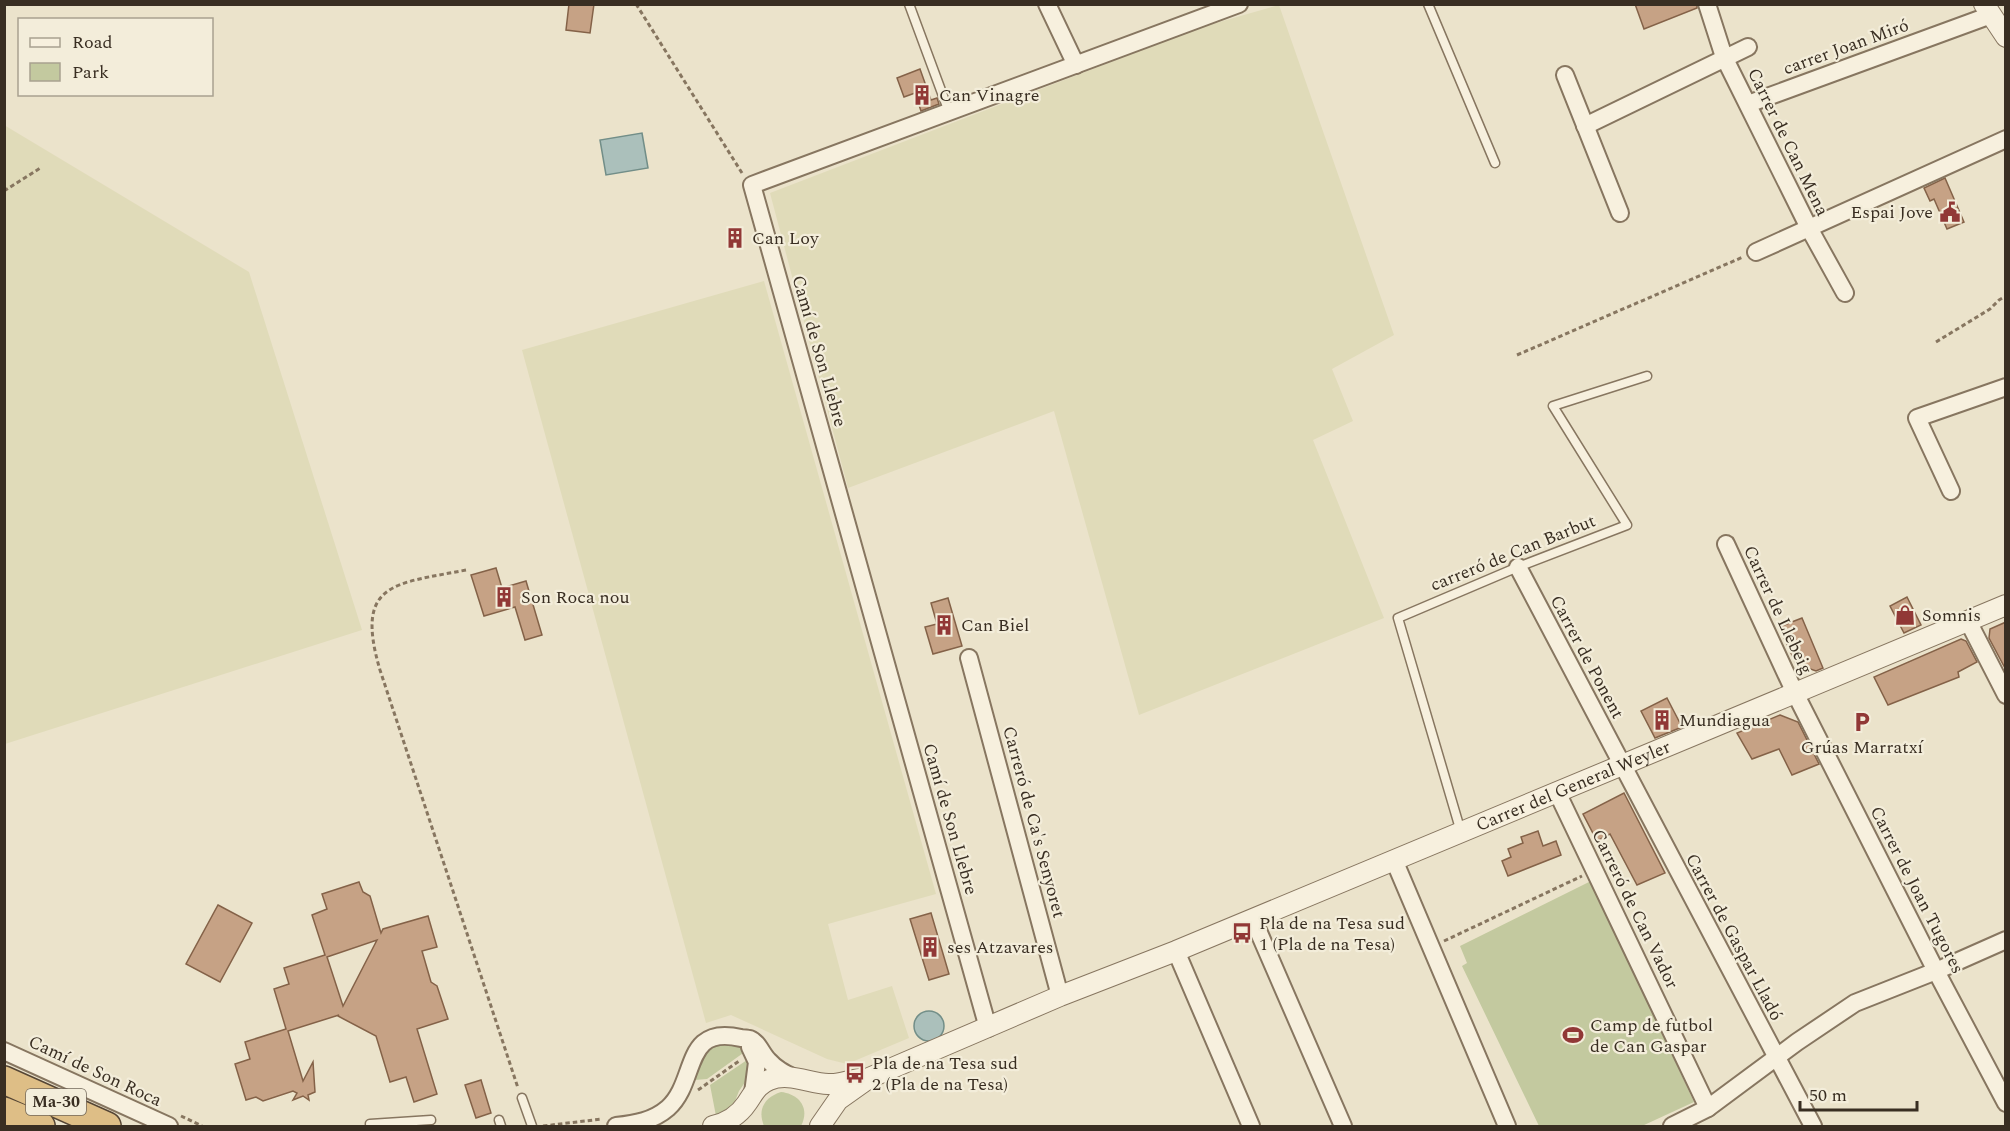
<svg xmlns="http://www.w3.org/2000/svg" width="2010" height="1131" viewBox="0 0 2010 1131" font-family="Spectral,serif">
	<style>
		.farmland { fill: #e0dbb9 }
		.green { fill: #c3c99f }
		.water { fill: #abc0bb; stroke: #728e88; stroke-width: 1.5 }
		.building { fill: #c6a285; stroke: #846248; stroke-width: 1.5; fill-rule: evenodd }
		.lines { fill: none; stroke-linecap: round; stroke-linejoin: round }
		.service-casing { stroke: #877660; stroke-width: 11 }
		.minor-casing { stroke: #877660; stroke-width: 20 }
		.tertiary-casing { stroke: #877660; stroke-width: 22 }
		.trunk-casing { stroke: #554534; stroke-width: 30 }
		.path { stroke: #877660; stroke-width: 3; stroke-dasharray: 4.5 3; stroke-linecap: butt }
		.service { stroke: #f7f0de; stroke-width: 8 }
		.minor { stroke: #f7f0de; stroke-width: 16 }
		.tertiary { stroke: #f7f0de; stroke-width: 20 }
		.trunk { stroke: #debe86; stroke-width: 27 }
		.labels { text-anchor: middle; dominant-baseline: central; stroke-width: 4.5; stroke-linejoin: round; paint-order: stroke }
		.shield { fill: #f3edda; stroke: #716759; stroke-width: 1.5 }
		.shield-label { font-size: 16px; font-weight: bold; fill: #392e22 }
		.street-label { font-size: 18px; fill: #392e22; stroke: #f3edda }
		.poi-label { font-size: 18px; fill: #392e22; stroke: #f3edda; text-anchor: start }
	</style>
	<rect width="100%" height="100%" fill="#ebe3cb"/>
	<g class="farmland">
		<path d="M1279 5 1394 335 1332 369 1353 421 1313 440 1384 618 1139 715 1054 411 848 488 770 193 1202 27Z"/>
		<path d="M4 125 249 272 362 630 5 744Z"/>
		<path d="M764 281 936 894 828 924 848 1000 892 986 909 1038 847 1064 827 1059 731 1015 706 1023 522 350Z"/>
	</g>
	<g class="green">
		<path d="M1591 881 1694 1102 1642 1126H1539L1462 966 1467 963 1460 946Z"/>
		<path d="M719 1042 740 1044 746 1051 707 1079 695 1080 702 1053Z"/>
		<path d="M750 1058 748 1078 739 1091 735 1101 729 1109 716 1116 710 1085Z"/>
		<path d="M781 1092C800 1094 810 1109 801 1126H764C757 1109 765 1097 781 1092Z"/>
	</g>
	<g class="water">
		<path d="M642 133 648 168 606 175 600 140Z"/>
		<circle cx="929" cy="1026" r="15"/>
	</g>
	<g class="building">
		<path d="M569 4H594L590 33 566 30Z"/>
		<path d="M1635 4H1697V8L1644 29Z"/>
		<path d="M920 69 931 100 937 98 939 104 921 111 915 93 904 97 897 78Z"/>
		<path d="M1945 178 1964 222 1947 229 1934 199 1930 201 1924 188Z"/>
		<path d="M496 568 502 588 526 581 542 635 525 640 515 607 484 616 471 575Z"/>
		<path d="M1907 597 1921 625 1904 633 1890 606Z"/>
		<path d="M948 598 962 646 933 654 925 627 937 624 931 603Z"/>
		<path d="M1802 618 1823 668 1816 671 1796 664 1779 627Z"/>
		<path d="M2006 622V670L1989 638 1990 629Z"/>
		<path d="M1961 639 1966 641 1977 662 1958 672 1959 677 1888 705 1874 677Z"/>
		<path d="M1667 698 1682 727 1655 738 1641 711Z"/>
		<path d="M1780 715 1798 722 1819 764 1792 775 1779 749 1752 759 1737 733Z"/>
		<path d="M1624 793 1665 873 1637 885 1610 834 1597 841 1583 814Z"/>
		<path d="M1538 831 1543 846 1556 841 1561 855 1508 876 1502 861 1511 857 1508 849 1523 843 1521 837Z"/>
		<path d="M359 882 363 892 370 896 381 933 383 929 428 916 437 947 422 951 431 982 437 986 448 1019 417 1029 437 1094 414 1102 406 1077 390 1082 376 1036 338 1016 339 1015 288 1031 303 1081 313 1062 315 1092 308 1095 309 1100 303 1096 293 1100 297 1093 293 1091 263 1101 256 1097 246 1100 235 1064 250 1059 245 1042 286 1029 274 989 289 984 284 968 325 955 312 915 327 909 322 894ZM377 940 343 1006 327 957Z"/>
		<path d="M218 905 252 923 220 982 186 964Z"/>
		<path d="M931 913 949 974 929 980 910 919Z"/>
		<path d="M481 1080 491 1113 476 1118 465 1085Z"/>
	</g>
	<g class="lines">
		<g class="service-casing">
			<g id="service">
				<path d="M909 4 949 112"/>
				<path d="M1428 4 1495 163"/>
				<path d="M1461 832 1398 618 1518 567 1627 525 1553 406 1647 376"/>
				<path d="M522 1098 532 1126"/>
				<path d="M499 1120 501 1126"/>
				<path d="M370 1124 431 1120"/>
			</g>
		</g>
		<g class="minor-casing">
			<g id="minor">
				<path d="M1047 4 1076 65"/>
				<path d="M1707 4 1724 57 1809 228 1845 293"/>
				<path d="M1565 75 1620 213"/>
				<path d="M1748 104 1991 15"/>
				<path d="M1585 126 1748 47"/>
				<path d="M1756 252 2006 139"/>
				<path d="M1951 491 1917 418 2006 387"/>
				<path d="M1726 544 1795 693 1936 971 2006 1103"/>
				<path d="M1518 567 1813 1126"/>
				<path d="M1968 621 2006 695"/>
				<path d="M969 658 1060 996"/>
				<path d="M1557 792 1708 1108"/>
				<path d="M1394 860 1507 1126"/>
				<path d="M1253 919 1343 1126"/>
				<path d="M1176 951 1251 1126"/>
				<path d="M988 1028 752 185 1239 4"/>
				<path d="M750 1047 757 1062 753 1093"/>
				<path d="M4 1051 169 1126"/>
				<path d="M616 1126C635 1124 653 1121 668 1108 698 1081 682 1024 741 1038 742 1038 749 1039 750 1039 758 1042 762 1054 768 1060 776 1069 784 1073 794 1078"/>
				<path d="M1672 1126 1708 1108 1797 1042 1855 1003 1936 971 2006 940"/>
			</g>
		</g>
		<g class="tertiary-casing">
			<g id="tertiary">
				<path d="M1984 4 2006 37"/>
				<path d="M713 1126C726 1123 739 1115 747 1103 754 1093 757 1085 769 1080 788 1072 809 1083 828 1084 840 1085 849 1080 860 1079"/>
				<path id="s1" d="M820 1126 838 1100 869 1078 1060 996 1176 951 2006 605"/>
			</g>
		</g>
		<g class="trunk-casing">
			<g id="trunk">
				<path d="M4 1080 107 1126"/>
				<path d="M4 1111 41 1126"/>
			</g>
		</g>
		<g class="path">
			<path d="M636 4 742 173"/>
			<path d="M4 191 42 167"/>
			<path d="M1936 342 1990 309 1999 300 2006 296"/>
			<path d="M1517 355 1743 257"/>
			<path d="M466 570C394 584 354 582 380 670L518 1088"/>
			<path d="M1444 941 1582 876"/>
			<path d="M698 1090 739 1061"/>
			<path d="M181 1116 202 1126"/>
			<path d="M543 1126 602 1119"/>
		</g>
		<use href="#service" class="service"/>
		<use href="#minor" class="minor"/>
		<use href="#tertiary" class="tertiary"/>
		<use href="#trunk" class="trunk"/>
	</g>
	<defs>
		<g id="building-bare" transform="scale(1.62)"><path d="M-4-6H4V6H1V3H-1V6H-4ZM-2.5-4.3h1.7v1.8h-1.7ZM.8-4.3h1.7v1.8H.8ZM-2.5-1h1.7V.8h-1.7ZM.8-1h1.7V.8H.8Z" fill="#913836" stroke="#f3edda" stroke-width="2.5" paint-order="stroke"/></g>
		<g id="civic-bare" transform="scale(1.62)"><path d="M-.6-6.5H3V-4.5H.6V-3L4-1V1h2V6H-6V1h2V-1L-.6-3ZM-1.2 2.5V6h2.4V2.5Z" fill="#913836" stroke="#f3edda" stroke-width="2.5" paint-order="stroke"/></g>
		<g id="shop-bare" transform="scale(1.62)"><path d="M-5-2.5h2.3a2.7 3.5 0 0 1 5.4 0H5L5.5 6h-11ZM-1.5-2.5h3a1.5 2.3 0 0 0-3 0Z" fill="#913836" stroke="#f3edda" stroke-width="2.5" paint-order="stroke"/></g>
		<g id="parking-bare" transform="scale(1.62)"><path d="M-3.5-5.5H1a3.5 3.5 0 0 1 0 7H-1V5.5H-3.5ZM-1-3.4V-.6H.8a1.4 1.4 0 0 0 0-2.8Z" fill="#913836" stroke="#f3edda" stroke-width="2.5" paint-order="stroke"/></g>
		<g id="bus-bare" transform="scale(1.62)"><path d="M-5-6H5V4H4V6H2V4H-2V6H-4V4H-5ZM-3.5-4V0h7V-4ZM-3.5 1.2v1.5H-2V1.2ZM2 1.2v1.5H3.5V1.2Z" fill="#913836" stroke="#f3edda" stroke-width="2.5" paint-order="stroke"/></g>
		<g id="stadium-bare" transform="scale(1.62)"><path d="M0-5a6.5 5 0 1 0 0 10a6.5 5 0 1 0 0-10ZM-3.5-1.8h7v3.6h-7Z" fill="#913836" stroke="#f3edda" stroke-width="2.5" paint-order="stroke"/></g>
	</defs>
	<g fill-rule="evenodd">
		<use href="#building-bare" x="922" y="95"/>
		<use href="#civic-bare" x="1950" y="212"/>
		<use href="#building-bare" x="735" y="238"/>
		<use href="#building-bare" x="504" y="597"/>
		<use href="#shop-bare" x="1905" y="615"/>
		<use href="#building-bare" x="944" y="625"/>
		<use href="#building-bare" x="1662" y="720"/>
		<use href="#parking-bare" x="1862" y="722"/>
		<use href="#bus-bare" x="1242" y="933"/>
		<use href="#building-bare" x="930" y="947"/>
		<use href="#stadium-bare" x="1573" y="1035"/>
		<use href="#bus-bare" x="855" y="1073"/>
	</g>
	<g class="labels">
		<rect class="shield" x="26" y="1089" width="60" height="26" rx="4.5"/>
		<g class="shield-label">
			<text x="56" y="1102">Ma-30</text>
		</g>
		<g class="street-label">
			<text transform="translate(1846 47) rotate(-20)">carrer Joan Miró</text>
			<text transform="translate(1788 142) rotate(64)">Carrer de Can Mena</text>
			<text transform="translate(819 351) rotate(74)">Camí de Son Llebre</text>
			<text transform="translate(1513 553) rotate(-22)">carreró de Can Barbut</text>
			<text transform="translate(1778 610) rotate(65)">Carrer de Llebeig</text>
			<text transform="translate(1587 657) rotate(62)">Carrer de Ponent</text>
			<text stroke="none"><textPath href="#s1" startOffset="832">Carrer del General Weyler</textPath></text>
			<text transform="translate(950 819) rotate(74)">Camí de Son Llebre</text>
			<text transform="translate(1034 822) rotate(75)">Carreró de Ca's Senyoret</text>
			<text transform="translate(1917 890) rotate(63)">Carrer de Joan Tugores</text>
			<text transform="translate(1635 909) rotate(64)">Carreró de Can Vador</text>
			<text transform="translate(1734 937) rotate(62)">Carrer de Gaspar Lladó</text>
			<text transform="translate(95 1071) rotate(25)">Camí de Son Roca</text>
		</g>
		<g class="poi-label">
			<text x="939" y="95">Can Vinagre</text>
			<text x="1933" y="212" text-anchor="end">Espai Jove</text>
			<text x="752" y="238">Can Loy</text>
			<text x="521" y="597">Son Roca nou</text>
			<text x="1922" y="615">Somnis</text>
			<text x="961" y="625">Can Biel</text>
			<text x="1679" y="720">Mundiagua</text>
			<text x="1862" y="747" text-anchor="middle">Grúas Marratxí</text>
			<text x="1259" y="923">Pla de na Tesa sud<tspan x="1259" dy="21">1 (Pla de na Tesa)</tspan></text>
			<text x="947" y="947">ses Atzavares</text>
			<text x="1590" y="1025">Camp de futbol<tspan x="1590" dy="21">de Can Gaspar</tspan></text>
			<text x="872" y="1063">Pla de na Tesa sud<tspan x="872" dy="21">2 (Pla de na Tesa)</tspan></text>
		</g>
	</g>
	<rect width="2010" height="1131" fill="none" stroke="#392e22" stroke-width="12"/>
	<rect x="18" y="18" width="195" height="78" fill="#f3edda" stroke="#a9a190" stroke-width="1.5"/>
	<rect x="30" y="38" width="30" height="9" fill="#f7f0de" stroke="#a9a190" stroke-width="1.5"/>
	<text x="72" y="48" font-size="18" fill="#392e22">Road</text>
	<rect x="30" y="63" width="30" height="18" fill="#c3c99f" stroke="#a9a190" stroke-width="1.5"/>
	<text x="72" y="78" font-size="18" fill="#392e22">Park</text>
	<path d="M1800 1101v9h117v-9" fill="none" stroke="#392e22" stroke-width="3"/>
	<text x="1809" y="1101" font-size="18" fill="#392e22" stroke="#f3edda" stroke-width="4.5" paint-order="stroke">50 m</text>
</svg>
